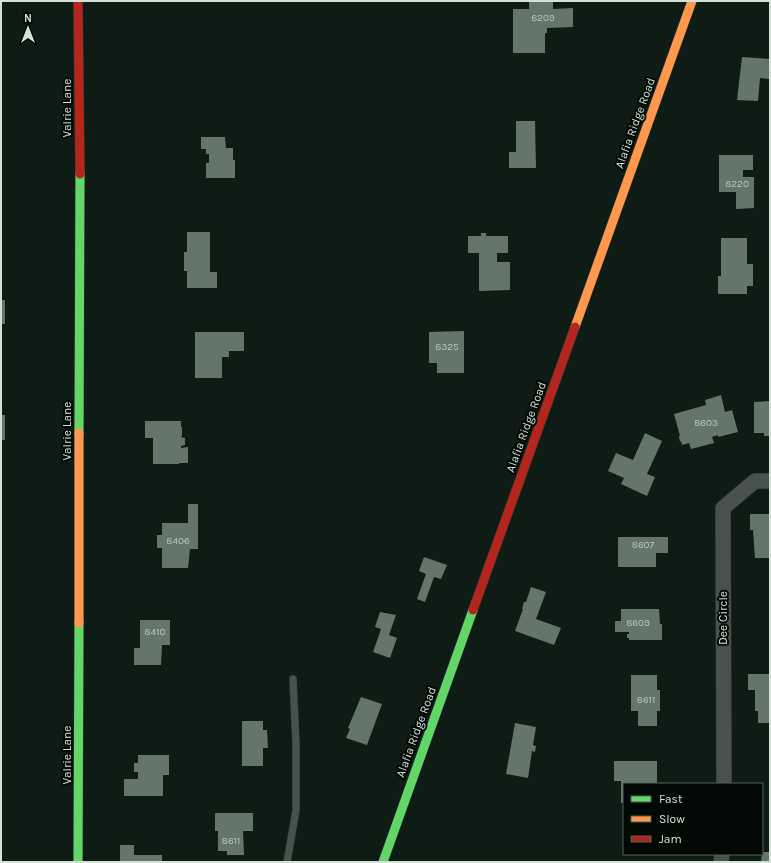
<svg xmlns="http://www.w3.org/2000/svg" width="771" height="863" viewBox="0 0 771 863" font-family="Karla,sans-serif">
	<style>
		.building { fill: #64766c }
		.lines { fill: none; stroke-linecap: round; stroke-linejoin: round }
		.lane-casing { stroke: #2d3632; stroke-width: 8 }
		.street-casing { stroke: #2d3632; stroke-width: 16 }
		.fast-casing { stroke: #2d3632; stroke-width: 10 }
		.slow-casing { stroke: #2d3632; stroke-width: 10 }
		.jam-casing { stroke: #2d3632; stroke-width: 10 }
		.lane { stroke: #47524c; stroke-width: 7 }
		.street { stroke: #47524c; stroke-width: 15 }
		.fast { stroke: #63d668; stroke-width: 9 }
		.slow { stroke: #ff974d; stroke-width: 9 }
		.jam { stroke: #b3261e; stroke-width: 9 }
		.labels { text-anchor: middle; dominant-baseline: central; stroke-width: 4; stroke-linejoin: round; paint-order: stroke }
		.number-label { font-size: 10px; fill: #b7c7be }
		.street-label { font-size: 12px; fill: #d3e2d9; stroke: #020905 }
	</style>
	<rect width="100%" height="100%" fill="#0f1c16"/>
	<g class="building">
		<path d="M529 1H553V9L573 8V27L547 28V33H545V53H513V9H529Z"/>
		<path d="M742 57 770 59 769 79 760 78 758 101 737 100Z"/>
		<path d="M516 121H535L536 168H509V152H516Z"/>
		<path d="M201 137H225L226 148H233V160H235V178H206V163H209V154H206V149H201Z"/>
		<path d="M719 155H753V170H743V177H754V208L736 209V192H719Z"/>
		<path d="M187 232H210V272H217V288H187V271H184V252H187Z"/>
		<path d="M481 233H486V236H508V253H497V262H510V290L479 291V253H468V236H481Z"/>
		<path d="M721 238H747V264H753V286H747V294H718V276H721Z"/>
		<rect x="1" y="300" width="4" height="24"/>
		<path d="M464 331V373H437V363H429V332Z"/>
		<path d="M195 332H244V351H229V357H222V378H195Z"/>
		<path d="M721 395 725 412 732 410 738 432 718 437V435L712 437 714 443 691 449 689 443 682 445 681 441 680 442 679 436H680L674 414 706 405 705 400Z"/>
		<path d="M770 401V436H764V433H754V402Z"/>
		<rect x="1" y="415" width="4" height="25"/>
		<path d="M145 421H181V427H182V436H181V437L185 438V445L181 446V448L188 447V463H179V464H153V438H145Z"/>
		<path d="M645 433 662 441 647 474 655 477 647 496 621 484 624 478 608 471 616 453 633 460Z"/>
		<path d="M188 504H198V549H190L188 568H162V548H157V535H162V523H188Z"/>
		<path d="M750 514H770V558H755L753 530H750Z"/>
		<path d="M618 537H668V553H656V567H618Z"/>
		<path d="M424 557 447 565 441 579 434 577 425 602 417 599 426 574 419 571Z"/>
		<path d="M531 587 546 592 536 619 561 628 554 645 515 631 523 609H522L524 602H526Z"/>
		<path d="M621 609H659L660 624H662V640H629V638H627V634H629V632H615V621H621Z"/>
		<path d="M380 612 396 615 389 635 397 638 390 658 373 652 381 629 375 627Z"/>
		<path d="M140 620H170V645H162L161 665H134V648H140Z"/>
		<path d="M748 674H770V723H758V711H755V690H748Z"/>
		<path d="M631 675H657V690H660V711H657V726H638V711H631Z"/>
		<path d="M361 697 382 704 367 745 346 738 350 729 348 728Z"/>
		<path d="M242 721H263V730H267L268 748H263V766H242Z"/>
		<path d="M515 723 536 727 533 745 536 746 535 752 532 751 528 778 506 774Z"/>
		<path d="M138 755H169V775H163V796H124V779H138V772H134V763H138Z"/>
		<path d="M614 761H657V784H624V803H621V781H614Z"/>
		<path d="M215 813H253V831H243L244 855H227V851H218V831H215Z"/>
		<path d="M120 845H134V855H162V862H120Z"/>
		<path d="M762 852H770V862H761Z"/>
	</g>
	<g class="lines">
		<g class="lane-casing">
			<path id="lane" d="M287 862 296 810V744L293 679"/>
		</g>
		<g class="street-casing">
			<g id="street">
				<path d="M724 784 723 508 755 481H770"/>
				<path d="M721 862 722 854"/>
			</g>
		</g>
		<g class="fast-casing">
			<g id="fast">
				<path d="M79 433 80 174"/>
				<path d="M78 862 79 623"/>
				<path d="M383 862 473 610"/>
			</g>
		</g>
		<g class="slow-casing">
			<g id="slow">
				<path d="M575 327 692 1"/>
				<path d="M79 623V433"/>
			</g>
		</g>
		<g class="jam-casing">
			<g id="jam">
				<path d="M78 1 80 174"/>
				<path d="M473 610 575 327"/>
			</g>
		</g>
		<use href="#lane" class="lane"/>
		<use href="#street" class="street"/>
		<use href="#fast" class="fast"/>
		<use href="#slow" class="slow"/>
		<use href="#jam" class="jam"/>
	</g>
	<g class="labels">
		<g class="number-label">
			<text x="543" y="18">8209</text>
			<text x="737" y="184">8220</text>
			<text x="447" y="347">8325</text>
			<text x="706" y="423">8603</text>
			<text x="178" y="541">8406</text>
			<text x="643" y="545">8607</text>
			<text x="638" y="623">8609</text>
			<text x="155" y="632">8410</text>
			<text x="646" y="700">8611</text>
			<text x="231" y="841">8611</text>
		</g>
		<g class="street-label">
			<text transform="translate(67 108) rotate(-90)">Valrie Lane</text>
			<text transform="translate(635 123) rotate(-70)">Alafia Ridge Road</text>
			<text transform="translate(526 427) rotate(-70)">Alafia Ridge Road</text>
			<text transform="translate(67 431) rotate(-90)">Valrie Lane</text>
			<text transform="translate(723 618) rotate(-90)">Dee Circle</text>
			<text transform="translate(416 732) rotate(-70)">Alafia Ridge Road</text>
			<text transform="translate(67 755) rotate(-90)">Valrie Lane</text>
		</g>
	</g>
	<rect width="771" height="863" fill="none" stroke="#d3e2d9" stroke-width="4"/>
	<rect x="623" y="783" width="140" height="72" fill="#020905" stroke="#56605a"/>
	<rect x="631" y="796" width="20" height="6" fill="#63d668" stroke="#56605a"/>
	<text x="659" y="803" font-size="12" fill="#d3e2d9">Fast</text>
	<rect x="631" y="816" width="20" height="6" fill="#ff974d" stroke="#56605a"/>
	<text x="659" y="823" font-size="12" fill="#d3e2d9">Slow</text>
	<rect x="631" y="836" width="20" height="6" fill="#b3261e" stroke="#56605a"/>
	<text x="659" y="843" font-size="12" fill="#d3e2d9">Jam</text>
	<g transform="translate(28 28)" stroke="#020905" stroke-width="3" paint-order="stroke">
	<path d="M0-3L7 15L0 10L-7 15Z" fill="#d3e2d9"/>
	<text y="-6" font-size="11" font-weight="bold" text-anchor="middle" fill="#d3e2d9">N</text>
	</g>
</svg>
